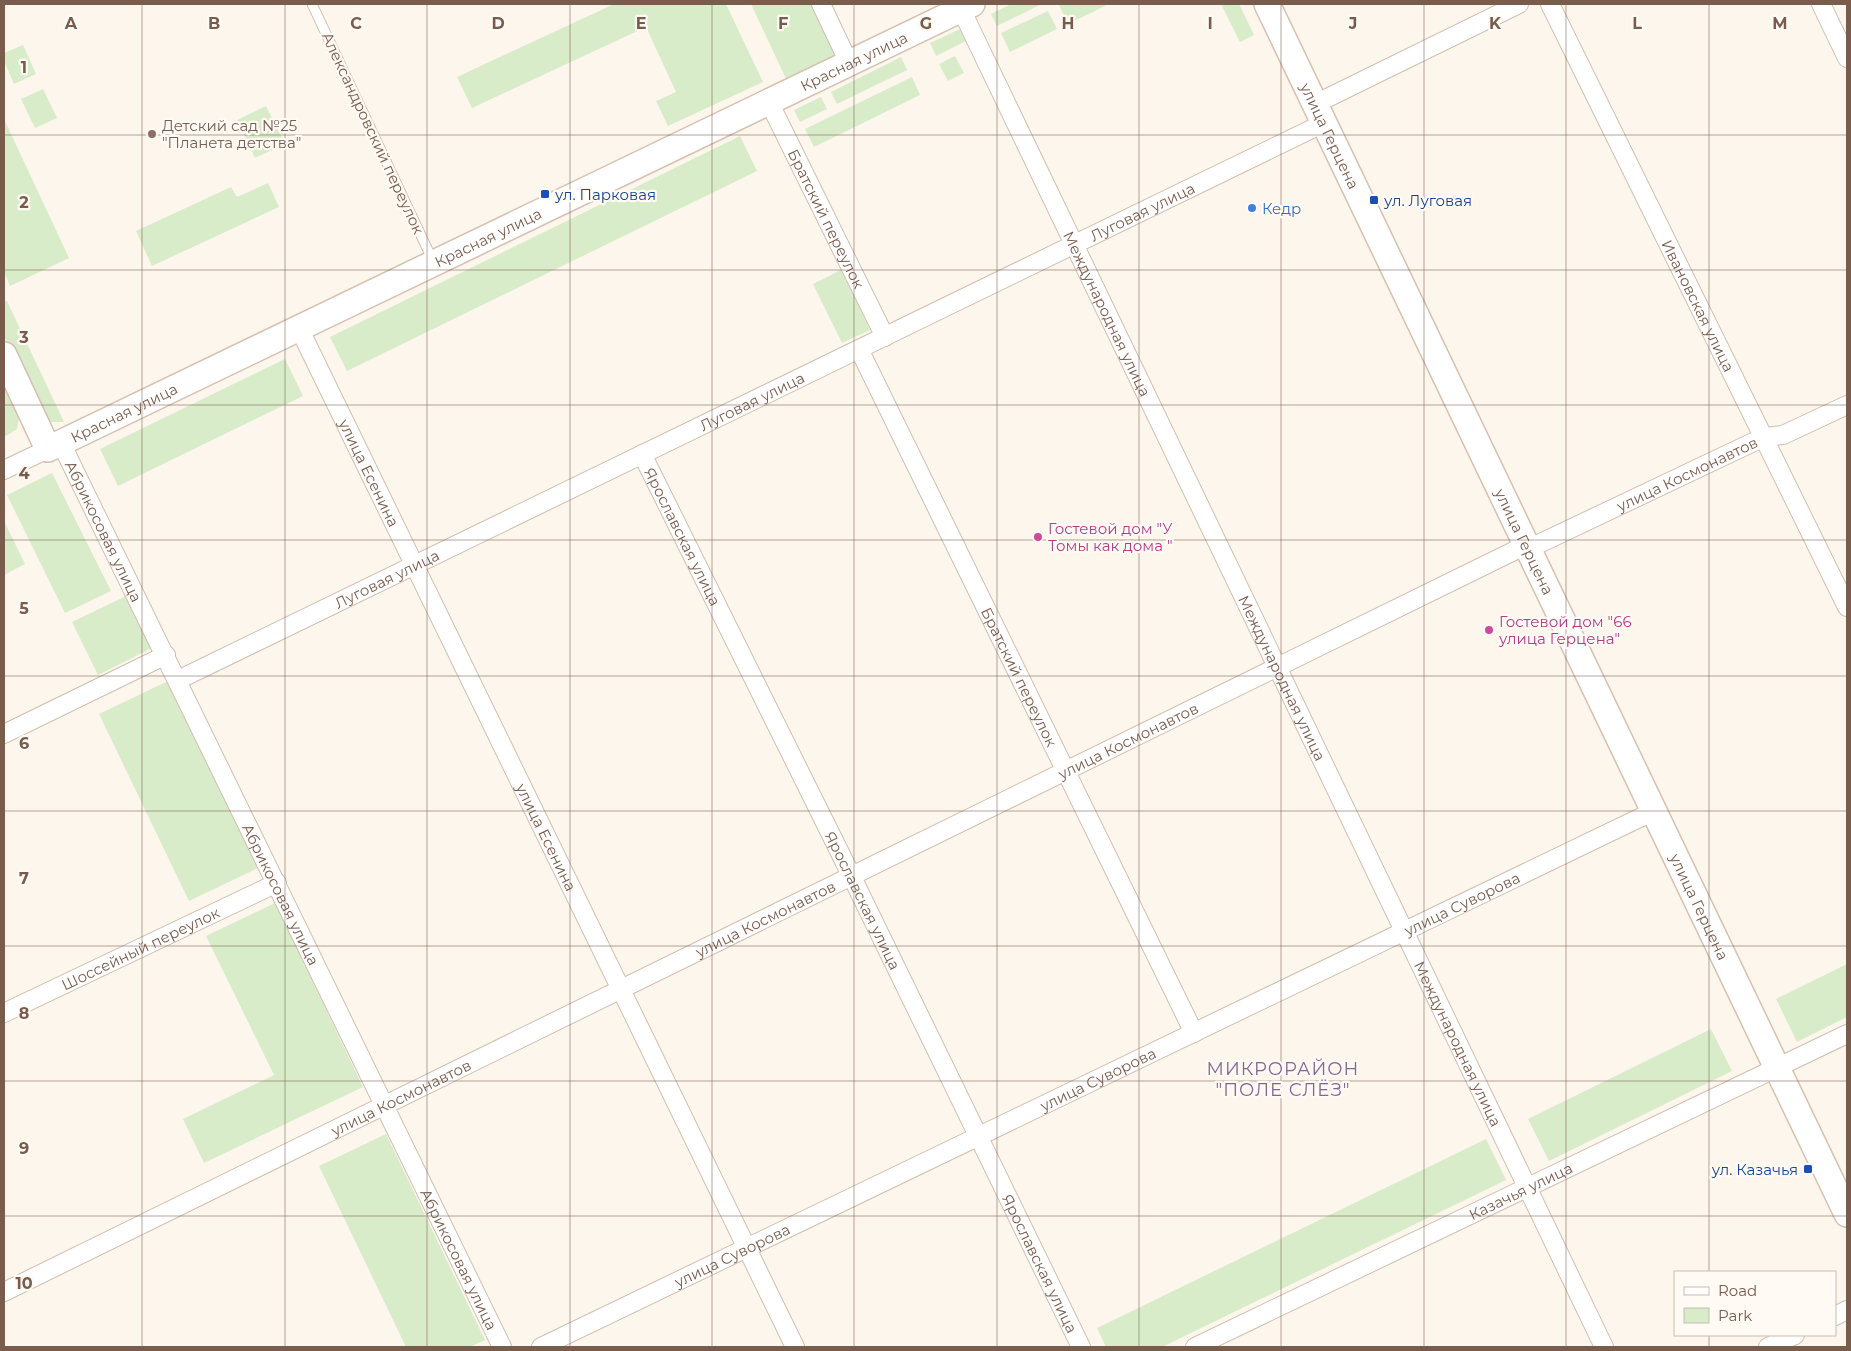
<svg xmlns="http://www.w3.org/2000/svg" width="1851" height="1351" viewBox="0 0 1851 1351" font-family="Montserrat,sans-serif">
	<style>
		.green { fill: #d8ecc9 }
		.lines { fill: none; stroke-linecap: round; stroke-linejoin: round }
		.lane-casing { stroke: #d1beb0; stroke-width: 11 }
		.street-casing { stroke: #d1beb0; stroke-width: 20 }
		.secondary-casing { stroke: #d6c0b0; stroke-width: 28 }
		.lane { stroke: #fff; stroke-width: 9 }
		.street { stroke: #fff; stroke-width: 18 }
		.secondary { stroke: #fff; stroke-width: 25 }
		.grid { fill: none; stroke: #7a5c4d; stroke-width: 1; stroke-opacity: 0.55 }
		.education-dot { fill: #8d6e63; stroke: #fffaf3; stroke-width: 2 }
		.transit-dot { fill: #1a4fb4; stroke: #fffaf3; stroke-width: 2 }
		.shop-dot { fill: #3f7fe0; stroke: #fffaf3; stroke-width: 2 }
		.hotel-dot { fill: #d1479c; stroke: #fffaf3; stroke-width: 2 }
		.labels { text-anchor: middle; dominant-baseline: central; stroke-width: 4.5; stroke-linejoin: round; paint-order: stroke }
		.street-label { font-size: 15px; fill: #7a5c4d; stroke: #fffaf3 }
		.education-label { font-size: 15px; fill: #785e54; stroke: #fffaf3; text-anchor: start }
		.transit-label { font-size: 15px; fill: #164399; stroke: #fffaf3; text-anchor: start }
		.shop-label { font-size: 15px; fill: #366cbe; stroke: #fffaf3; text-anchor: start }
		.hotel-label { font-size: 15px; fill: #b23c85; stroke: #fffaf3; text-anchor: start }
		.quarter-label { font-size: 18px; letter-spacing: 1px; fill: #846695; stroke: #fffaf3 }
		.grid-label { font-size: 16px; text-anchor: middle; font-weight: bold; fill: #7a5c4d; stroke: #fffaf3; stroke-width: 4.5; stroke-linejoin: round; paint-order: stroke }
	</style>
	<rect width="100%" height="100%" fill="#fdf6ec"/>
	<g class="green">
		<path d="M614 4H726L763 82 668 126 656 101 676 92 646 27 472 108 457 77Z"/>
		<path d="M751 4H812L839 60 788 83Z"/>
		<path d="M1011 4H1042L997 26 991 14Z"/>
		<path d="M1062 4H1104L1105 6 1068 24 1059 5Z"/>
		<path d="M1221 4H1239L1254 35 1240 42Z"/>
		<path d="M1048 11 1057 29 1010 52 1001 33Z"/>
		<path d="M962 28 968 40 936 56 930 43Z"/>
		<path d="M23 45 36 74 14 84 4 61V53Z"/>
		<path d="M955 56 964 73 948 81 939 64Z"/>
		<path d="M901 57 907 70 837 104 831 92Z"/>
		<path d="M912 77 920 95 814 147 805 129Z"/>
		<path d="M43 89 57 118 35 128 21 99Z"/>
		<path d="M821 97 827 109 800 122 794 110Z"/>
		<path d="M266 106 285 144 255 158 237 120Z"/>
		<path d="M4 119 69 258 10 286 4 272Z"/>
		<path d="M740 136 757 171 347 371 330 337Z"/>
		<path d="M268 183 279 207 152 266 136 231 231 187 237 197Z"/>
		<path d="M841 270 870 330 842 343 813 284Z"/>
		<path d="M7 301 64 422H50L40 413 4 336V302Z"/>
		<path d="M285 359 303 396 118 486 100 449Z"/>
		<path d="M4 386 19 419 17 429 6 436H4Z"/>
		<path d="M52 473 111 591 65 613 7 495Z"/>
		<path d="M4 521 25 564 4 575Z"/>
		<path d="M126 596 152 648 98 675 72 622Z"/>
		<path d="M168 681 258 868 189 901 99 714Z"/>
		<path d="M275 903 363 1087 204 1163 183 1119 274 1075 206 936Z"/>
		<path d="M1847 964V1017L1797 1042 1776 999Z"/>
		<path d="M1711 1029 1732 1071 1549 1161 1528 1119Z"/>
		<path d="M386 1134 485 1340 470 1347H406L319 1166Z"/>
		<path d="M1486 1139 1506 1180 1162 1347H1106L1097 1328Z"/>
	</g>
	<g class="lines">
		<g class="lane-casing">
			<path id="lane" d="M312 4 433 261"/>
		</g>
		<g class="street-casing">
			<g id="street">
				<path d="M821 4 849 63"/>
				<path id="s1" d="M1550 4 1847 607"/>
				<path d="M1821 4 1847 58"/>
				<path id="s2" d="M961 9 1604 1347"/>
				<path id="s3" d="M769 102 885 337"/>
				<path d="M1315 104 1519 4"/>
				<path id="s4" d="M299 328 795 1347"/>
				<path id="s5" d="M859 349 1194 1033"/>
				<path id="s6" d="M61 443 502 1347"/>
				<path id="s7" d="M642 454 851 875 1081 1347"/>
				<path d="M4 470 48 449"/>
				<path id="s8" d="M1528 549 1764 437 1783 435 1847 405"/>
				<path id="s9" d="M178 680 1324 123"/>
				<path d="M4 734 166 655"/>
				<path id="s10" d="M4 1013 277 883"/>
				<path id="s11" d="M4 1292 1526 545"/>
				<path d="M1835 1316 1847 1310"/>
				<path id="s12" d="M541 1347 1654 811"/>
				<path id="s13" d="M1195 1347 1847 1034"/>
				<path d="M1768 1347 1795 1335"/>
			</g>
		</g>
		<g class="secondary-casing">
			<g id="secondary">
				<path id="s14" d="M1267 4 1847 1214"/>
				<path id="s15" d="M4 355 48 449 972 4"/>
			</g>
		</g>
		<use href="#lane" class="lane"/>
		<use href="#street" class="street"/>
		<use href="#secondary" class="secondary"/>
	</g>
	<path class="grid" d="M142 4V1347M285 4V1347M427 4V1347M570 4V1347M712 4V1347M854 4V1347M997 4V1347M1139 4V1347M1281 4V1347M1424 4V1347M1566 4V1347M1709 4V1272M4 135H1847M4 270H1847M4 405H1847M4 540H1847M4 676H1847M4 811H1847M4 946H1847M4 1081H1847M4 1216H1847M1709 1335V1347"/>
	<circle class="education-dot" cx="152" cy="134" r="5"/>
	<g class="transit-dot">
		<rect x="540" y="189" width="10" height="10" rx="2.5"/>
		<rect x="1369" y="195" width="10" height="10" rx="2.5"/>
		<rect x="1803" y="1164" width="10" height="10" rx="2.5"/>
	</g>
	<circle class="shop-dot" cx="1252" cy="208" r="5"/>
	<g class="hotel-dot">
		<circle cx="1038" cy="537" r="5"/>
		<circle cx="1489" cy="630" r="5"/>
	</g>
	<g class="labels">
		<g class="street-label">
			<text stroke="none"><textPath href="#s15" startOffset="998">Красная улица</textPath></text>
			<text transform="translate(373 133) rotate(65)">Александровский переулок</text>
			<text stroke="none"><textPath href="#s14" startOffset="146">улица Герцена</textPath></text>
			<text stroke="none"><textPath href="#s9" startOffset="1072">Луговая улица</textPath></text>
			<text stroke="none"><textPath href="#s3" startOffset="130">Братский переулок</textPath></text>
			<text stroke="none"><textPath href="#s15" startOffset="592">Красная улица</textPath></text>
			<text stroke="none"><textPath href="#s1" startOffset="336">Ивановская улица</textPath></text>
			<text stroke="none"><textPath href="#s2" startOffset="338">Международная улица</textPath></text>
			<text stroke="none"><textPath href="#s9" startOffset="638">Луговая улица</textPath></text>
			<text stroke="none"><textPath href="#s15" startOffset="188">Красная улица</textPath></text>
			<text stroke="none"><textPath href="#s4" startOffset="161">улица Есенина</textPath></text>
			<text stroke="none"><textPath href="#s8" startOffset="176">улица Космонавтов</textPath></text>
			<text stroke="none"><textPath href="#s6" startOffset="98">Абрикосовая улица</textPath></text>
			<text stroke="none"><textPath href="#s7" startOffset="92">Ярославская улица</textPath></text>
			<text stroke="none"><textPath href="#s14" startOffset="596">улица Герцена</textPath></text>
			<text stroke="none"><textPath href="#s9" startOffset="232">Луговая улица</textPath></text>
			<text stroke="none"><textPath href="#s5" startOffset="365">Братский переулок</textPath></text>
			<text stroke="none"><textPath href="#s2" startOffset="742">Международная улица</textPath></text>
			<text stroke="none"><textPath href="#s11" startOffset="1252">улица Космонавтов</textPath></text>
			<text stroke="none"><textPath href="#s4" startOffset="566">улица Есенина</textPath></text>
			<text stroke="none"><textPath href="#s6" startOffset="502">Абрикосовая улица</textPath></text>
			<text stroke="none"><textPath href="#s7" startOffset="498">Ярославская улица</textPath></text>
			<text stroke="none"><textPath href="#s12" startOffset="1022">улица Суворова</textPath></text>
			<text stroke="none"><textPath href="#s14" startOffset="1001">улица Герцена</textPath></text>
			<text stroke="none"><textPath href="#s11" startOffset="848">улица Космонавтов</textPath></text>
			<text stroke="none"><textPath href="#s10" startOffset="151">Шоссейный переулок</textPath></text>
			<text stroke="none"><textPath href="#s2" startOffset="1148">Международная улица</textPath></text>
			<text stroke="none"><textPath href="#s12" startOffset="618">улица Суворова</textPath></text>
			<text stroke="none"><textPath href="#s11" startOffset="442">улица Космонавтов</textPath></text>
			<text stroke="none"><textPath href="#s13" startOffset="361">Казачья улица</textPath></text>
			<text stroke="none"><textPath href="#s12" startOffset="212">улица Суворова</textPath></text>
			<text stroke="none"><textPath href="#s6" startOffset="908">Абрикосовая улица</textPath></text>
			<text stroke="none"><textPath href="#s7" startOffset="902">Ярославская улица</textPath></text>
		</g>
		<g class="education-label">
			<text x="162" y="125">Детский сад №25<tspan x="162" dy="17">"Планета детства"</tspan></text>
		</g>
		<g class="transit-label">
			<text x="555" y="194">ул. Парковая</text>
			<text x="1384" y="200">ул. Луговая</text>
			<text x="1798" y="1169" text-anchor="end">ул. Казачья</text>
		</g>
		<g class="shop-label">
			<text x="1262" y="208">Кедр</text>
		</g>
		<g class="hotel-label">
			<text x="1048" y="528">Гостевой дом "У<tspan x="1048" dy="17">Томы как дома "</tspan></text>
			<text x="1499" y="621">Гостевой дом "66<tspan x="1499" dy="17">улица Герцена"</tspan></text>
		</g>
		<g class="quarter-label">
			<text x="1283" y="1069">МИКРОРАЙОН<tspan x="1283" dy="21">"ПОЛЕ СЛЁЗ"</tspan></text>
		</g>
	</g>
	<g class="grid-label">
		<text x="71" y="29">A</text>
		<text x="214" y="29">B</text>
		<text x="356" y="29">C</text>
		<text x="498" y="29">D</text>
		<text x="641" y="29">E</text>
		<text x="783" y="29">F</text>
		<text x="926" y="29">G</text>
		<text x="1068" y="29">H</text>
		<text x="1210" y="29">I</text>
		<text x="1353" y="29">J</text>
		<text x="1495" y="29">K</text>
		<text x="1637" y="29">L</text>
		<text x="1780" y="29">M</text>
		<text x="24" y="73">1</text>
		<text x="24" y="208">2</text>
		<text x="24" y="343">3</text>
		<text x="24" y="479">4</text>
		<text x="24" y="614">5</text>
		<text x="24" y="749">6</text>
		<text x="24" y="884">7</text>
		<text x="24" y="1019">8</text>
		<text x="24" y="1154">9</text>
		<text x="24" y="1289">10</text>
	</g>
	<rect width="1851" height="1351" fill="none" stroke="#7a5c4d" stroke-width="10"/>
	<rect x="1674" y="1271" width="162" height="65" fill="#fffaf3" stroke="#cabbb1"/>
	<rect x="1684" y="1287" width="25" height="8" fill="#ffffff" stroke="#cabbb1"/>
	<text x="1718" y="1296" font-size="15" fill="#7a5c4d">Road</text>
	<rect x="1684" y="1308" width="25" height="15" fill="#d8ecc9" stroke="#cabbb1"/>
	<text x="1718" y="1321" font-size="15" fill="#7a5c4d">Park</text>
</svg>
